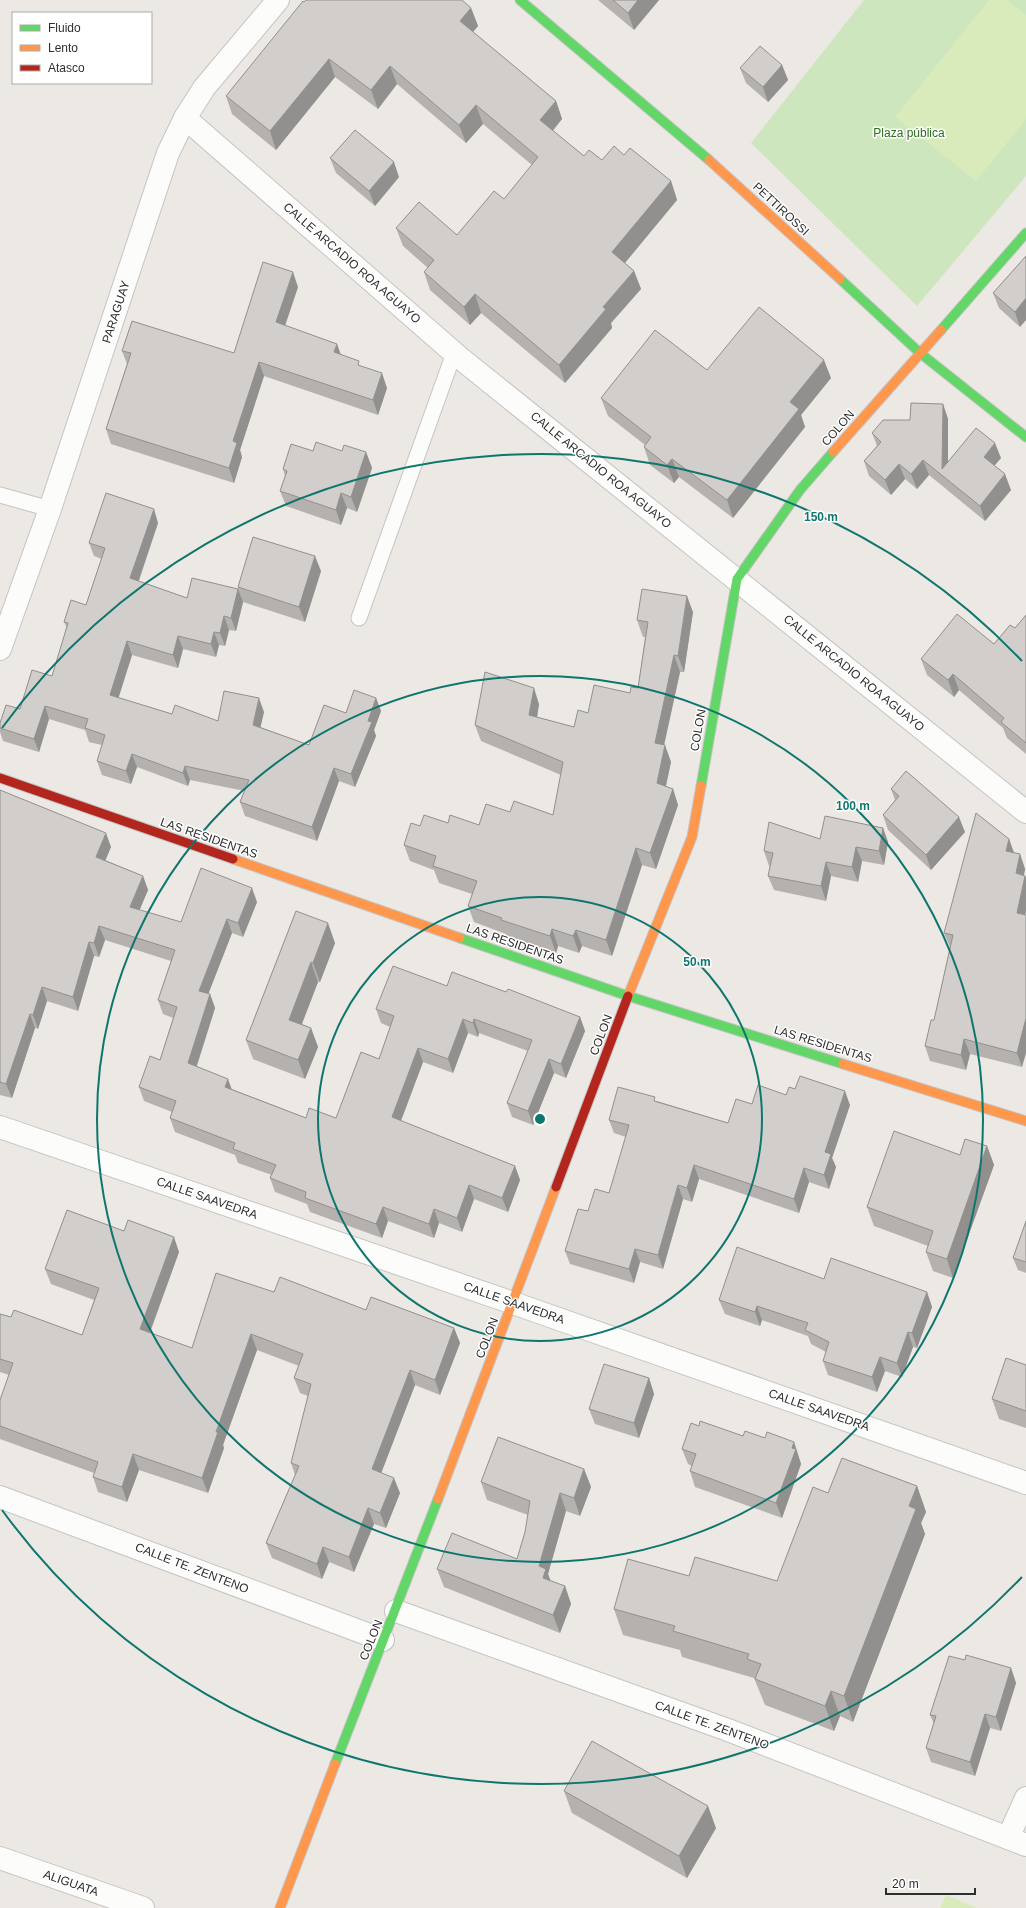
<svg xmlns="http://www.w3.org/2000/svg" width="1026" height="1908" viewBox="0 0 1026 1908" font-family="Arial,sans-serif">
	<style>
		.green { fill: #cee6be }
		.pitch { fill: #d9eabb }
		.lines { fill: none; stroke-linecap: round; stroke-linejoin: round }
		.lane-casing { stroke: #c5c4c5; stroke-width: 17 }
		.street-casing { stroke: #c5c4c5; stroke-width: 24 }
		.fast-casing { stroke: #c5c4c5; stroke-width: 11 }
		.slow-casing { stroke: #c5c4c5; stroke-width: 11 }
		.jam-casing { stroke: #c5c4c5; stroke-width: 11 }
		.lane { stroke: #fcfcfb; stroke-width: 15 }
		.street { stroke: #fcfcfb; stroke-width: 22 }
		.fast { stroke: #63d668; stroke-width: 9 }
		.slow { stroke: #ff974d; stroke-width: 9 }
		.jam { stroke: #b3261e; stroke-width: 9 }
		.wall { fill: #b4b1af }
		.shaded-wall { fill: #92908e }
		.building { fill: #d1cecb; stroke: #92908e }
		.ring { fill: none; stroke: #0f766e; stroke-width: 2 }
		.labels { text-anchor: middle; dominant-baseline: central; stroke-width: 3; stroke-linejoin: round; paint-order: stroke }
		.park-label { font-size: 12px; fill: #2c6e1b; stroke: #fff }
		.street-label { font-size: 12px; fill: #2e2e2e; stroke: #fff }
		.centre { fill: #0f766e; stroke: #fff; stroke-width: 2 }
		.ring-label { font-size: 12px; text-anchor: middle; font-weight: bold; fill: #0f766e; stroke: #fff; stroke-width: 3; stroke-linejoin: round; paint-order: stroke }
	</style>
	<rect width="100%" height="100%" fill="#ece8e4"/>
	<path class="green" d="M864 0H1026V176L917 306 751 143Z"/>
	<g class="pitch">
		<path d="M989 0H1006L1026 15V119L976 181 895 117Z"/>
		<path d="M946 1895 977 1908H940Z"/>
	</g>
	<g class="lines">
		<g class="lane-casing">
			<g id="lane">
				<path d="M0 495 50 509"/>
				<path d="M359 618 454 353"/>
			</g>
		</g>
		<g class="street-casing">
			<g id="street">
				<path d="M185 118 460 358 1026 812"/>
				<path d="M0 649 50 509 168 153 185 118 204 88 278 0"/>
				<path d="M0 1127 513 1303 1026 1483"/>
				<path d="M0 1497 383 1640"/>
				<path d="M396 1611 728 1730 1026 1845"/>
				<path d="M1008 1838 1026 1798"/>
				<path d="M0 1858 143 1908"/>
			</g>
		</g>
		<g class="fast-casing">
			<g id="fast">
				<path d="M520 0 709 160"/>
				<path d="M840 279 920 353 1026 437"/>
				<path d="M941 330 1026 233"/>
				<path d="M701 786 737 579 800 490 833 452"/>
				<path d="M460 938 628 996 843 1064"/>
				<path d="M335 1764 438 1499"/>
			</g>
		</g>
		<g class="slow-casing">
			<g id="slow">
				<path d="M709 160 840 279"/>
				<path d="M833 452 941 330"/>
				<path d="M233 859 460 938"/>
				<path d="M628 996 692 837 701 786"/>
				<path d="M843 1064 1026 1121"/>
				<path d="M438 1499 556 1187"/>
				<path d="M280 1908 335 1764"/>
			</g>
		</g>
		<g class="jam-casing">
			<g id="jam">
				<path d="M0 778 233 859"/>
				<path d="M556 1187 628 996"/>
			</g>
		</g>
		<use href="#lane" class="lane"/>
		<use href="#street" class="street"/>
		<use href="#fast" class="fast"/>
		<use href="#slow" class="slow"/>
		<use href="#jam" class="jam"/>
	</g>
	<g class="wall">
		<path d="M598 0H659L634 30Z"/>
		<path d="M304 2 471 8 478 26 473 32 556 101 562 119 553 131 584 156 602 160 624 155 671 181 677 200 625 263 634 271 641 289 611 323 612 328 565 383 481 313 470 325 430 290 424 272 428 268 403 246 396 228 457 235 504 199 532 165 483 124 466 143 397 84 378 109 335 77 276 150 232 114 226 96Z"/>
		<path d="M782 65 788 80 768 102 746 83 740 68Z"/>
		<path d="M330 158 399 177 375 206 336 173Z"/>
		<path d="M1026 256 1020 327 999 308 993 293Z"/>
		<path d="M298 287 285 326 337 344 341 355 361 366 387 388 378 415 264 376 240 450 242 457 234 483 111 444 106 429 127 364 122 351 234 353Z"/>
		<path d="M707 370 831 378 801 415 805 427 733 518 679 477 674 483 650 465 644 447 645 445 608 416 601 398Z"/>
		<path d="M943 404 948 419V462L1001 458 994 466 1011 490 985 521 929 475 917 489 905 479 891 495 869 476 864 461 877 446 872 433 910 420Z"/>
		<path d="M313 451H342L366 452 372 468 357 512 347 508 341 525 286 506 280 491 285 476 283 469Z"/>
		<path d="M158 523 139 581 187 598 238 589V587L321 571 305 622 243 602 236 631 229 630 225 646 219 645 216 657 183 649 178 668 132 655 118 698 172 714 218 721 264 712 260 727 309 745 346 713 376 698 381 711 374 730 376 736 355 787 339 781 317 841 245 816 240 802 245 791 190 780 188 786 137 767 131 784 102 775 97 761 102 745 89 742 85 730 49 719 39 752 3 741 0 732V723L20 709 52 676 67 628 64 622 86 605 102 559 94 556 89 543Z"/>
		<path d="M693 612 684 672H680L664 745 671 762 666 786 673 789 678 805 656 869 642 865 612 956 582 946 579 953 558 946 556 953 507 936 506 934 474 922 468 906 472 894 439 883 434 870 410 861 404 845 420 826 448 823 479 825 510 812 553 815 561 775 481 741 475 725 539 704 537 717 574 727 588 713 630 693 638 688 645 637H643L637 620Z"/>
		<path d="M1026 615V754L1007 738 1003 728 959 690 954 697 927 675 921 659 994 644 1015 628Z"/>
		<path d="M891 789 965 832 931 870 888 830 883 815 895 800Z"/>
		<path d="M0 790 111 847 105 860 143 876 148 890 139 910 181 922 257 902 243 937 232 933 208 994H210L215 1008 197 1066 232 1089 306 1118H336L379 1059 390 1027 381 1023 376 1009 447 986 506 992 580 1017 585 1031 566 1078 554 1073 533 1125 512 1117 507 1103 528 1051 479 1033 478 1037 468 1033 453 1073 423 1062 401 1121 515 1166 520 1180 508 1212 474 1199 462 1232 439 1223 434 1238 388 1221 382 1238 310 1212 307 1204 275 1192 270 1178 272 1175 238 1163 235 1155 175 1132 170 1118 172 1112 144 1101 139 1087 160 1060 173 1018 163 1014 158 1000 171 961 105 940 99 957 94 956 78 1011 47 1001 38 1029 35 1028 12 1098 0 1095Z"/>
		<path d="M883 828 888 842 884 865 862 861 858 882 831 876 826 901 774 890 768 876 770 866H769L764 851 820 839Z"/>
		<path d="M1009 839 1014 853 1020 854 1025 869 1024 875 1025 876 1026 878V911L1025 915 1022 1067 970 1054 966 1070 930 1061 925 1046 934 1020 950 947 944 933Z"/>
		<path d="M296 911 335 943 320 982H318L302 1024 311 1028 318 1047 305 1079 253 1059 246 1040Z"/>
		<path d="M786 1095 850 1105 832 1158 836 1167 829 1189 809 1182 799 1213 699 1179 692 1202 683 1199 663 1269 640 1262 634 1283 570 1264 565 1251 588 1211 609 1193 626 1137 614 1133 609 1120 657 1101 728 1123 752 1104Z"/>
		<path d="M987 1146 994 1165 953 1278 933 1271 926 1252 928 1246 874 1226 867 1207 960 1155Z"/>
		<path d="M1026 1221V1273L1018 1270 1013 1258Z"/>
		<path d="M179 1252 150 1333 192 1348 274 1292 454 1328 460 1343 440 1395 415 1385 381 1473 400 1493 386 1528 374 1524 354 1572 329 1562 322 1579 272 1558 266 1543 295 1475 291 1463 308 1396 300 1393 294 1378 299 1366 257 1350 223 1445 224 1448 208 1493 139 1470 127 1502 98 1492 93 1477 94 1473 0 1439V1400L9 1375 0 1372V1314L11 1317 82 1335 94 1300 51 1284 45 1269Z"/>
		<path d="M824 1279 927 1292 932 1307 917 1348 913 1347 902 1377 885 1371 877 1392 828 1375 823 1361 826 1352 811 1344 808 1336 762 1320 760 1326 725 1314 719 1300Z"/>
		<path d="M1026 1365V1428L999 1419 992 1399Z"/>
		<path d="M649 1378 654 1394 639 1438 595 1424 589 1409Z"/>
		<path d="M699 1426 743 1436 765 1438 794 1442 801 1464 782 1518 695 1487 690 1471 692 1466 688 1464 682 1449Z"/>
		<path d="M584 1469 591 1487 580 1516 566 1511 548 1574 550 1581 565 1586 571 1604 560 1633 444 1587 437 1569 517 1559 525 1532 528 1515 487 1500 481 1482Z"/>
		<path d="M917 1486 926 1512 921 1523 925 1534 853 1722 840 1716 834 1731 765 1705 754 1678 682 1657 680 1650 623 1635 614 1609 689 1576 777 1581 828 1493Z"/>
		<path d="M965 1660 1011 1668 1016 1683 1001 1731 990 1728 975 1776 931 1762 926 1748 934 1724 930 1715Z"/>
		<path d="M564 1791 716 1828 687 1878 572 1813Z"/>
	</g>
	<g class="shaded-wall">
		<path d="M638 0H659L634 30 628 13Z"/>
		<path d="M471 8 478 26 467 39 460 21Z"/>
		<path d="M329 59 335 77 276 150 270 131Z"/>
		<path d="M782 65 788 80 768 102 763 87Z"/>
		<path d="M390 66 397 84 378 109 371 90Z"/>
		<path d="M556 101 562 119 546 138 540 120Z"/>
		<path d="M476 105 483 124 466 143 459 125Z"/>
		<path d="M394 162 399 177 375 206 369 191Z"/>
		<path d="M671 181 677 200 619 270 612 252Z"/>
		<path d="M634 271 641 289 611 323 612 328 565 383 559 365 603 307Z"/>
		<path d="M293 272 298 287 281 337 276 322Z"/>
		<path d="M475 294 481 313 470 325 464 307Z"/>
		<path d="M1026 298V320L1020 327 1015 312Z"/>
		<path d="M337 344 342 359 334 352Z"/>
		<path d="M824 360 831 378 801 415 805 427 733 518 727 500 790 402Z"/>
		<path d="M259 362 264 376 240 450 242 457 234 483 229 468 233 441Z"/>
		<path d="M382 373 387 388 378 415 373 400Z"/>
		<path d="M943 404 948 419V480L942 469Z"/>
		<path d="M995 443 1001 458 989 472 984 457Z"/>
		<path d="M366 452 372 468 357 512 351 497Z"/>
		<path d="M672 459 679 477 674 483 667 465Z"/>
		<path d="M923 460 929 475 917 489 911 474Z"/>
		<path d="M899 464 905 479 891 495 885 480Z"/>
		<path d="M1005 474 1011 490 985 521 980 506Z"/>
		<path d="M341 493 347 508 341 525 336 510Z"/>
		<path d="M154 509 158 523 135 591 130 578Z"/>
		<path d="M315 556 321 571 305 622 299 607Z"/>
		<path d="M238 589 243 602 236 631 231 618Z"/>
		<path d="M687 596 693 612 684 672 678 656Z"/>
		<path d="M224 616 229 630 225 646 220 633Z"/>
		<path d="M214 632 219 645 216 657 211 644Z"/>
		<path d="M178 636 183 649 178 668 173 655Z"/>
		<path d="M127 641 132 655 115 709 110 695Z"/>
		<path d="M674 655 680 672 661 759 655 743Z"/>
		<path d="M953 674 959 690 954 697 948 680Z"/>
		<path d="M534 688 539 704 535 731 529 715Z"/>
		<path d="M259 698 264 712 258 738 253 725Z"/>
		<path d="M376 698 381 711 374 730 376 736 355 787 351 774 368 721Z"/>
		<path d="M45 706 49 719 39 752 34 739Z"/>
		<path d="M665 745 671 762 663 799 657 783Z"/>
		<path d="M132 754 137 767 131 784 126 771Z"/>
		<path d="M185 766 190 780 188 786 183 773Z"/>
		<path d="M334 768 339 781 317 841 312 827Z"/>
		<path d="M673 789 678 805 656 869 650 853Z"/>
		<path d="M959 817 965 832 931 870 926 855Z"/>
		<path d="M883 828 888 842 884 865 879 851Z"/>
		<path d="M106 833 111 847 101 871 96 857Z"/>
		<path d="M1009 839 1014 853 1006 851Z"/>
		<path d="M856 847 862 861 858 882 852 867Z"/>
		<path d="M636 848 642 865 612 956 606 940Z"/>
		<path d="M1020 854 1025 869 1021 888 1016 873Z"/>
		<path d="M826 862 831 876 826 901 821 886Z"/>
		<path d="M143 876 148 890 135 921 130 907Z"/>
		<path d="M1025 876 1026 878V911L1022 928 1017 913Z"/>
		<path d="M252 888 257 902 243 937 238 923Z"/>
		<path d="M227 919 232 933 204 1005 199 991Z"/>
		<path d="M328 923 335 943 320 982 313 963Z"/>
		<path d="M99 926 105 940 99 957 94 943Z"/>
		<path d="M552 929 558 946 556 953 550 936Z"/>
		<path d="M576 930 582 946 579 953 573 936Z"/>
		<path d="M89 942 94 956 78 1011 73 997Z"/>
		<path d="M311 962 318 982 296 1039 289 1020Z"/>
		<path d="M42 987 47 1001 38 1029 33 1015Z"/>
		<path d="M210 994 215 1008 193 1077 188 1063Z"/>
		<path d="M30 1014 35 1028 12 1098 6 1084Z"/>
		<path d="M580 1017 585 1031 566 1078 561 1064Z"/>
		<path d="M1026 1018V1053L1022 1067 1017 1053Z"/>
		<path d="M463 1019 468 1033 453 1073 448 1059Z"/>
		<path d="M474 1019 479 1033 478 1037 473 1023Z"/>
		<path d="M311 1028 318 1047 305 1079 298 1060Z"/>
		<path d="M964 1039 970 1054 966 1070 961 1055Z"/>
		<path d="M418 1048 423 1062 397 1131 392 1117Z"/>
		<path d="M549 1059 554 1073 533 1125 528 1111Z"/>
		<path d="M228 1079 233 1093 225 1087Z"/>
		<path d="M845 1091 850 1105 832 1158 836 1167 829 1189 824 1175 825 1152Z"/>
		<path d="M987 1146 994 1165 953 1278 947 1259Z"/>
		<path d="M694 1165 699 1179 692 1202 687 1188Z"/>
		<path d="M515 1166 520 1180 508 1212 502 1198Z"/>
		<path d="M804 1168 809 1182 799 1213 794 1199Z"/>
		<path d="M469 1185 474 1199 462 1232 457 1218Z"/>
		<path d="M678 1185 683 1199 663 1269 658 1255Z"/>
		<path d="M383 1207 388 1221 382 1238 376 1224Z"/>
		<path d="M434 1209 439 1223 434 1238 429 1224Z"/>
		<path d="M174 1237 179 1252 145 1345 140 1329Z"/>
		<path d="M635 1249 640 1262 634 1283 629 1269Z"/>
		<path d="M927 1292 932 1307 917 1348 912 1333Z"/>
		<path d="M757 1306 762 1320 760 1326 755 1312Z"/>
		<path d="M454 1328 460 1343 440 1395 435 1380Z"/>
		<path d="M908 1332 913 1347 902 1377 897 1363Z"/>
		<path d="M251 1334 257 1350 223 1445 224 1448 208 1493 202 1478 216 1432Z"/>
		<path d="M880 1357 885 1371 877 1392 872 1377Z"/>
		<path d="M410 1370 415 1385 377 1484 372 1469Z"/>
		<path d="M649 1378 654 1394 639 1438 634 1423Z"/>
		<path d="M794 1442 801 1464 782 1518 776 1503Z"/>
		<path d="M133 1454 139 1470 127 1502 122 1487Z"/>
		<path d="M584 1469 591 1487 580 1516 574 1498Z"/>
		<path d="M394 1478 400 1493 386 1528 380 1513Z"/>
		<path d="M917 1486 926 1512 921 1523 925 1534 853 1722 844 1696 909 1506Z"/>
		<path d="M560 1493 566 1511 548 1574 553 1587 550 1595 539 1566Z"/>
		<path d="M368 1508 374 1524 354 1572 349 1557Z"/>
		<path d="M323 1547 329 1562 322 1579 317 1564Z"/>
		<path d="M565 1586 571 1604 560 1633 553 1615Z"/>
		<path d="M1011 1668 1016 1683 1001 1731 996 1717Z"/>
		<path d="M831 1691 840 1716 834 1731 825 1706Z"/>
		<path d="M985 1714 990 1728 975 1776 970 1762Z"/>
		<path d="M708 1806 716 1828 687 1878 679 1856Z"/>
	</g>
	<g class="building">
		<path d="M306 0H462L471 8 460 21 556 101 540 120 584 156 589 150 602 160 614 146 624 155 630 148 671 181 612 252 634 271 603 307 606 309 559 365 475 294 464 307 424 272 434 260 396 228 419 202 457 235 494 191 504 199 538 157 476 105 459 125 390 66 371 90 329 59 270 131 226 96 303 1 304 2Z"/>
		<path d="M613 0H638L628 13Z"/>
		<path d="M760 46 782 65 763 87 740 68Z"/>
		<path d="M355 130 394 162 369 191 330 158Z"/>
		<path d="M1026 256V298L1015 312 993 293Z"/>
		<path d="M263 262 293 272 276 322 337 344 334 352 359 361 358 365 382 373 373 400 259 362 233 441 237 443 229 468 106 429 131 353 122 351 132 321 234 353Z"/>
		<path d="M759 307 824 360 790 402 799 409 727 500 672 459 667 465 644 447 651 437 601 398 655 330 707 370Z"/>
		<path d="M911 403 943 404 942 469 976 428 995 443 984 457 1005 474 980 506 923 460 911 474 899 464 885 480 864 461 881 442 872 433 883 420H910Z"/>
		<path d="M316 442 342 451 344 445 366 452 351 497 341 493 336 510 280 491 287 471 283 469 291 444 313 451Z"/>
		<path d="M106 493 154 509 130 578 187 598 192 578 238 589 231 618 224 616 220 633 214 632 211 644 178 636 173 655 127 641 110 695 172 714 175 705 218 721 224 691 259 698 253 725 309 745 324 705 346 713 354 690 376 698 368 721 372 722 351 774 334 768 312 827 240 802 249 780 185 766 183 773 132 754 126 771 97 761 105 735 85 728 88 719 45 706 34 739 0 728V723L6 705 20 709 32 670 52 676 68 623 64 622 71 600 86 605 105 548 89 543Z"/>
		<path d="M253 537 315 556 299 607 238 587Z"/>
		<path d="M642 589 687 596 678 656 674 655 655 743 665 745 657 783 673 789 650 853 636 848 606 940 576 930 573 936 552 929 550 936 501 920 502 918 468 906 477 881 433 866 436 856 404 845 411 823 420 826 424 815 448 823 450 815 479 825 486 804 510 812 514 801 553 815 563 762 475 725 485 672 534 688 529 715 574 727 578 710 588 713 594 685 630 693 631 687 638 688 648 622 637 620Z"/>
		<path d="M957 614 994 644 1010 625 1015 628 1026 615V743L1001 722 1004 718 953 674 948 680 921 659Z"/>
		<path d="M906 771 959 817 926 855 883 815 899 796 891 789Z"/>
		<path d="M0 790 106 833 96 857 143 876 130 907 181 922 201 868 252 888 238 923 227 919 199 991 210 994 188 1063 228 1079 225 1087 306 1118 309 1108 336 1118 361 1052 379 1059 394 1016 376 1009 393 966 447 986 452 972 506 992 508 989 580 1017 561 1064 549 1059 528 1111 507 1103 532 1040 474 1019 473 1023 463 1019 448 1059 418 1048 392 1117 515 1166 502 1198 469 1185 457 1218 434 1209 429 1224 383 1207 376 1224 305 1198 306 1192 270 1178 276 1165 233 1149 235 1143 170 1118 176 1101 139 1087 150 1056 160 1060 177 1007 158 1000 175 950 99 926 94 943 89 942 73 997 42 987 33 1015 30 1014 6 1084 0 1082Z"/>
		<path d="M976 813 1009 839 1006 851 1020 854 1016 873 1025 876 1017 913 1026 915V1018L1017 1053 964 1039 961 1055 925 1046 931 1020H934L953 935 944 933Z"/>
		<path d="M825 816 883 828 879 851 856 847 852 867 826 862 821 886 768 876 773 853 764 851 769 822 820 839Z"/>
		<path d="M296 911 328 923 313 963 311 962 289 1020 311 1028 298 1060 246 1040Z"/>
		<path d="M800 1076 845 1091 825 1152 831 1154 824 1175 804 1168 794 1199 694 1165 687 1188 678 1185 658 1255 635 1249 629 1269 565 1251 578 1209 588 1211 595 1189 609 1193 629 1125 609 1120 618 1087 655 1097 654 1101 728 1123 736 1099 752 1104 758 1085 786 1095 789 1087 795 1089Z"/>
		<path d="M894 1131 960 1155 965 1139 987 1146 947 1259 926 1252 933 1231 867 1207Z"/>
		<path d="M67 1210 124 1231 128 1220 174 1237 140 1329 192 1348 216 1273 274 1292 280 1277 366 1310 371 1297 454 1328 435 1380 410 1370 372 1469 394 1478 380 1513 368 1508 349 1557 323 1547 317 1564 266 1543 299 1466 291 1463 311 1384 294 1378 303 1354 251 1334 216 1432H218L202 1478 133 1454 122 1487 93 1477 98 1462 0 1426V1400L13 1363 0 1359V1314L11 1317 14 1310 82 1335 99 1288 45 1269Z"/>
		<path d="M1026 1221V1262L1013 1258Z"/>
		<path d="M737 1247 824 1279 831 1258 927 1292 912 1333 908 1332 897 1363 880 1357 872 1377 823 1361 829 1342 805 1330 808 1323 757 1306 755 1312 719 1300Z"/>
		<path d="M1006 1358 1026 1365V1411L992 1399Z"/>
		<path d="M604 1364 649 1378 634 1423 589 1409Z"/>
		<path d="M700 1421 743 1436 745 1431 765 1438 767 1432 794 1442 792 1448 796 1449 776 1503 690 1471 696 1454 682 1449 691 1423 699 1426Z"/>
		<path d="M498 1437 584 1469 574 1498 560 1493 539 1566 546 1569 543 1578 565 1586 553 1615 437 1569 452 1533 517 1559 525 1532 530 1501 481 1482Z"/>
		<path d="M842 1458 917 1486 909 1506 916 1509 844 1696 831 1691 825 1706 755 1679 761 1664 747 1659 749 1654 673 1631 675 1626 614 1609 628 1559 689 1576 695 1557 777 1581 813 1487 828 1493Z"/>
		<path d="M966 1655 1011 1668 996 1717 985 1714 970 1762 926 1748 936 1716 930 1715 949 1656 965 1660Z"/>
		<path d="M592 1741 708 1806 679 1856 564 1791Z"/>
	</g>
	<g class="ring">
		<circle cx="540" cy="1119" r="222"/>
		<circle cx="540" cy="1119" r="443"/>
		<path d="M1022 1577A665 665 0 0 1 2 1510M2 728A665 665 0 0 1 1022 661"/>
	</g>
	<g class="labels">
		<g class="park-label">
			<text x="909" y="133">Plaza pública</text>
		</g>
		<g class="street-label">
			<text transform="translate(781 209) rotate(43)">PETTIROSSI</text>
			<text transform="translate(352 263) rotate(41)">CALLE ARCADIO ROA AGUAYO</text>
			<text transform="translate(116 312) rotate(-72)">PARAGUAY</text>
			<text transform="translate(838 428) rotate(-49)">COLON</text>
			<text transform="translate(601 470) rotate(39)">CALLE ARCADIO ROA AGUAYO</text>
			<text transform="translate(854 673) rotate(39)">CALLE ARCADIO ROA AGUAYO</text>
			<text transform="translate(698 730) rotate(-80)">COLON</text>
			<text transform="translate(209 838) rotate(19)">LAS RESIDENTAS</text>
			<text transform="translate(515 944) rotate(19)">LAS RESIDENTAS</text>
			<text transform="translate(601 1035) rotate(-69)">COLON</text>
			<text transform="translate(823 1044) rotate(17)">LAS RESIDENTAS</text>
			<text transform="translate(207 1198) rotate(19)">CALLE SAAVEDRA</text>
			<text transform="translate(514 1303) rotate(19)">CALLE SAAVEDRA</text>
			<text transform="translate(487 1338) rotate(-69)">COLON</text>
			<text transform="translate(819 1410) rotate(19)">CALLE SAAVEDRA</text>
			<text transform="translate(192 1568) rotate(21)">CALLE TE. ZENTENO</text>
			<text transform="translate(371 1640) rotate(-68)">COLON</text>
			<text transform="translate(712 1725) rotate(20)">CALLE TE. ZENTENO</text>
			<text transform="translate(71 1883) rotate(19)">ALIGUATA</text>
		</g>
	</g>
	<circle cx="540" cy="1119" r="6" class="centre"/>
	<g class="ring-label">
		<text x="821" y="521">150 m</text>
		<text x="853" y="810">100 m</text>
		<text x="697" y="966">50 m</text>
	</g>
	<rect x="12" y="12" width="140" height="72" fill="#ffffff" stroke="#ababab"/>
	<rect x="20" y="25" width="20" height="6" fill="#63d668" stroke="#ababab"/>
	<text x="48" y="32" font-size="12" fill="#2e2e2e">Fluido</text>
	<rect x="20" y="45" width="20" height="6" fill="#ff974d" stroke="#ababab"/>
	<text x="48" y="52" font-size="12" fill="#2e2e2e">Lento</text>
	<rect x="20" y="65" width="20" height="6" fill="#b3261e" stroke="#ababab"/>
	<text x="48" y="72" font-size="12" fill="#2e2e2e">Atasco</text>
	<path d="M886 1888v6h89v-6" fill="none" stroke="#2e2e2e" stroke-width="2"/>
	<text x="892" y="1888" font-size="12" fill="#2e2e2e" stroke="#ffffff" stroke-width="3" paint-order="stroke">20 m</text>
</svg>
